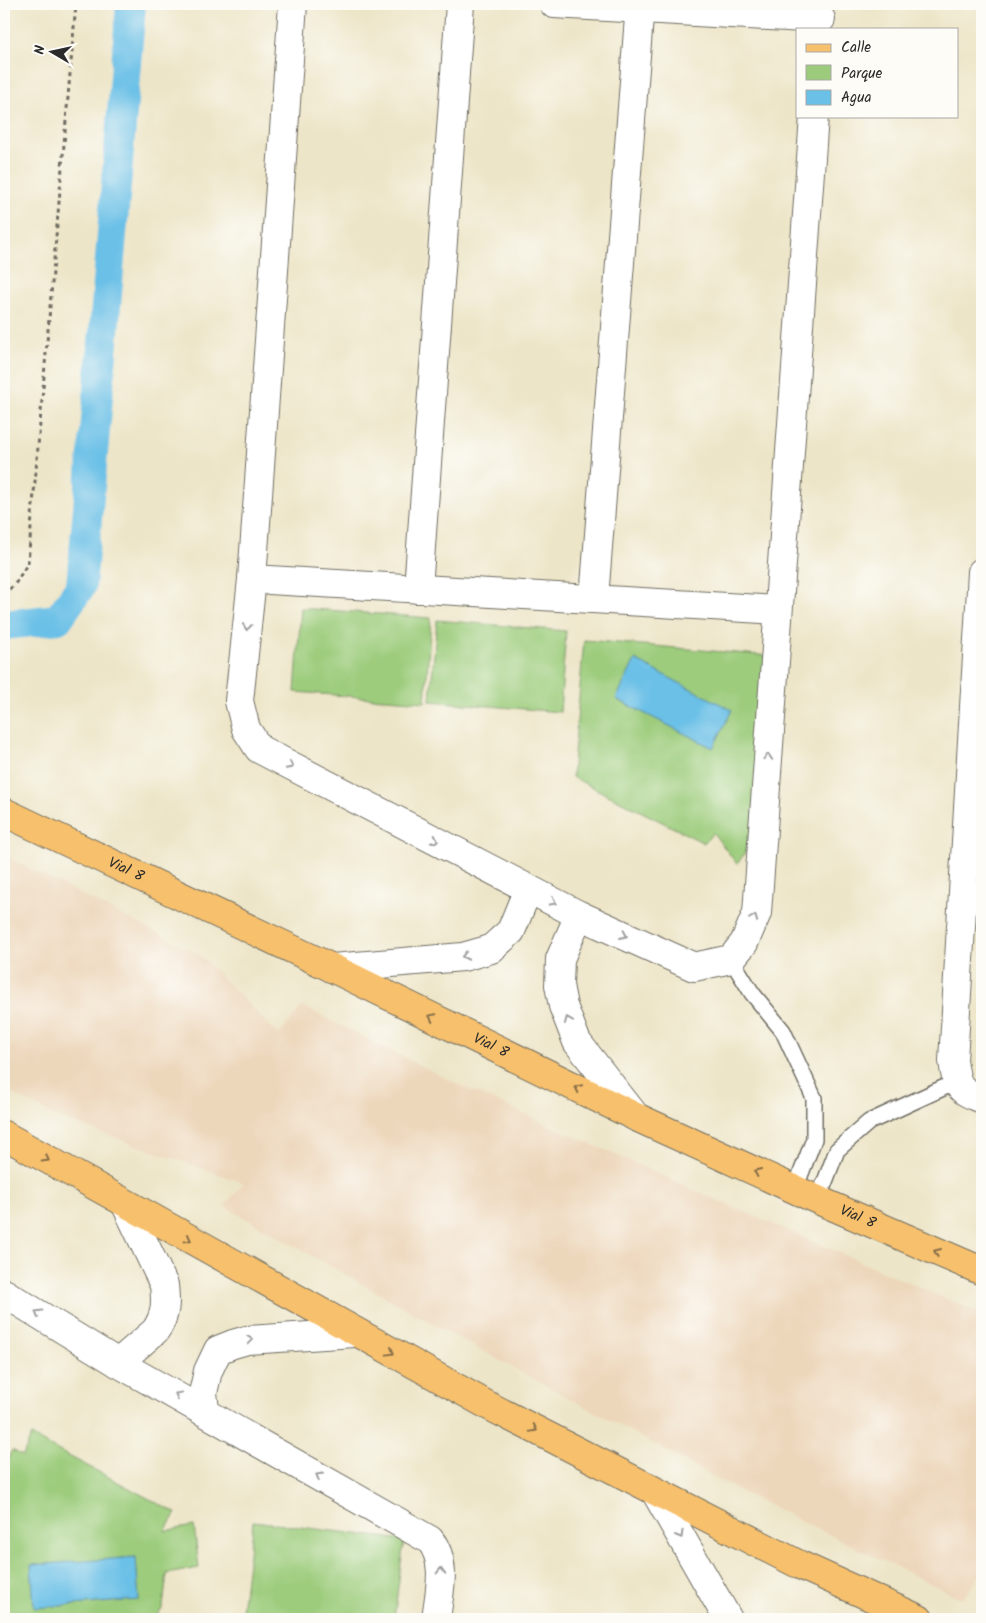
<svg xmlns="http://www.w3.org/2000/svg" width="986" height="1623" viewBox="0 0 986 1623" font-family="Kalam,sans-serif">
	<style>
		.built { fill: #edd7bb }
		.green { fill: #9ccc7b; stroke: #647c53 }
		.water { fill: #6bc0e7; stroke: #4b7689 }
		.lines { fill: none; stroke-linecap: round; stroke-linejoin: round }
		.canal { stroke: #6bc0e7; stroke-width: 30 }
		.lane-casing { stroke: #6f6c62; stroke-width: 18 }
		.street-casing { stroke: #6f6c62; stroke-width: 30 }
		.primary-casing { stroke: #6f6c62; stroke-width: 30 }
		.path { stroke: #6f6c62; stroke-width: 3; stroke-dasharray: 4 4; stroke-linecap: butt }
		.lane { stroke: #fff; stroke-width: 15 }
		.street { stroke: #fff; stroke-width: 28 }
		.primary { stroke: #f7c06c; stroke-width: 28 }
		.oneway { stroke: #a0a0a0 }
		.oneway2 { stroke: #876e48 }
		.labels { text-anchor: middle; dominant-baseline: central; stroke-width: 5; stroke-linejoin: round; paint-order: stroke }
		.street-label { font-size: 15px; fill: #2b2b2b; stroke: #fdfcf7 }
	</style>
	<rect width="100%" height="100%" fill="#fdfcf7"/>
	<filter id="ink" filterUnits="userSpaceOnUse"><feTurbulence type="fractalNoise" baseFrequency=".02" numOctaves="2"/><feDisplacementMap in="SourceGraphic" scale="10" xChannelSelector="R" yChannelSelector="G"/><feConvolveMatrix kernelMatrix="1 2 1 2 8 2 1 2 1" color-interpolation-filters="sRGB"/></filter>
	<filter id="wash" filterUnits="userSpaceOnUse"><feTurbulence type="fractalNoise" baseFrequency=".0096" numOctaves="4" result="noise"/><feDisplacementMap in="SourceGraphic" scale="20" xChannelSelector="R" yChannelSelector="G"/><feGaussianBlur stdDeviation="1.12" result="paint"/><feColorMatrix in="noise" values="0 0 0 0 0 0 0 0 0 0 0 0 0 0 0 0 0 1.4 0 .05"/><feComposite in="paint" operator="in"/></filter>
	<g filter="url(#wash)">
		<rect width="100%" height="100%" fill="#ede5c7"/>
		<path class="built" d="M4 855 32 870 199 954 279 1035 302 1006 455 1083 719 1201 982 1314V1573L962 1599 742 1492 444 1330 224 1206 244 1183 56 1117 4 1089Z"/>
		<g class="green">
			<path d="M301 608 431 618 425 702 295 692Z"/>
			<path d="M437 620 566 631 560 712 430 701Z"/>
			<path d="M584 640 771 656 759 834 737 864 713 833 704 843 572 777Z"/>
			<path d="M31 1436 176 1513 165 1531 194 1526 199 1568 167 1574 163 1607 154 1619H12L9 1618 4 1610V1467L12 1450 23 1456Z"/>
			<path d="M253 1521 404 1540 394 1619H241Z"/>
		</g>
		<g class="water">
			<path d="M635 660 732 710 713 748 616 699Z"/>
			<path d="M136 1557 139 1600 34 1608 31 1565Z"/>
		</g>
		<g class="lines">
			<path class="canal" d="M4 625 58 619 81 586 104 331 131 4"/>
		</g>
	</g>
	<g filter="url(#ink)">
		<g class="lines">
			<g class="lane-casing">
				<g id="lane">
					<path d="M731 959 752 993 783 1031 814 1098V1139L795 1189"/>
					<path d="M818 1200 837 1150 869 1122 956 1082"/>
				</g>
			</g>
			<g class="street-casing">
				<g id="street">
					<path d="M293 4 252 579 239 701 246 729 259 749 579 915 694 967 731 959 744 943 757 913 814 116"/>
					<path d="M554 4 821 19"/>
					<path d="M982 572 953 1061C957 1087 958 1090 982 1099"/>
					<path d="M252 579 778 610"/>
					<path d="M418 589 460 4"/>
					<path d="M594 599 640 4"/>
					<path d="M579 915 560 959 559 985 563 1006 577 1042 636 1117"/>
					<path d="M332 968 463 957 491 949 511 931 528 889"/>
					<path d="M4 1293 118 1363 430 1540C448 1562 439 1593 436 1619"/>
					<path d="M118 1363 155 1331C166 1316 166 1303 164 1285L126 1205"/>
					<path d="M205 1410 203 1393 208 1371 218 1350 233 1344 247 1340 355 1333"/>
					<path d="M656 1493 728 1619"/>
				</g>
			</g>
			<g class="primary-casing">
				<g id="primary">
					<path id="s1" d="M4 812 332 968 636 1117 818 1200 982 1271"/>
					<path d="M4 1135 491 1407 800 1565 919 1619"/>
				</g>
			</g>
			<path class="path" d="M4 595 15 584 28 563 76 4"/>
			<use href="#lane" class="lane"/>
			<use href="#street" class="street"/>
			<use href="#primary" class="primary"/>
		</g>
		<defs><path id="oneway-chevron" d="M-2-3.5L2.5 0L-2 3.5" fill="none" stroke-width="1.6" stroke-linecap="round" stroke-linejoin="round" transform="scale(1.25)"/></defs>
		<g class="oneway">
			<use href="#oneway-chevron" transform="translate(247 627) rotate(96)"/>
			<use href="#oneway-chevron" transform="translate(768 757) rotate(-86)"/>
			<use href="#oneway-chevron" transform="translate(290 766) rotate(27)"/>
			<use href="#oneway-chevron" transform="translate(435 840) rotate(27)"/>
			<use href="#oneway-chevron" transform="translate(553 902) rotate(28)"/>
			<use href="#oneway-chevron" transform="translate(754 918) rotate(-69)"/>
			<use href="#oneway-chevron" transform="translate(624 935) rotate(24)"/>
			<use href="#oneway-chevron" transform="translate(465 956) rotate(168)"/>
			<use href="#oneway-chevron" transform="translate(568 1020) rotate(-112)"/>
			<use href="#oneway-chevron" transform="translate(38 1313) rotate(-149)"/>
			<use href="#oneway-chevron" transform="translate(250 1340) rotate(-7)"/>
			<use href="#oneway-chevron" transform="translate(178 1395) rotate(-151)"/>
			<use href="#oneway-chevron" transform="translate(319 1476) rotate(-150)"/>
			<use href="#oneway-chevron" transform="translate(680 1535) rotate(60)"/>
			<use href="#oneway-chevron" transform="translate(441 1571) rotate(-89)"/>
		</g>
		<g class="oneway2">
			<use href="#oneway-chevron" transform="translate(432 1017) rotate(-154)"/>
			<use href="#oneway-chevron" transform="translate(578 1088) rotate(-154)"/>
			<use href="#oneway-chevron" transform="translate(46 1159) rotate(30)"/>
			<use href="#oneway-chevron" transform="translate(757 1172) rotate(-155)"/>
			<use href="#oneway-chevron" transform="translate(188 1239) rotate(29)"/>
			<use href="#oneway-chevron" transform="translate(937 1252) rotate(-157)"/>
			<use href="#oneway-chevron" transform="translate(391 1352) rotate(29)"/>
			<use href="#oneway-chevron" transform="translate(534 1429) rotate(27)"/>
		</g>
	</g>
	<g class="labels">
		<g class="street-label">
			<text stroke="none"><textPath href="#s1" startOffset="135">Vial 8</textPath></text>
			<text stroke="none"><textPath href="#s1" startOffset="540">Vial 8</textPath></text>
			<text stroke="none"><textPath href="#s1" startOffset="945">Vial 8</textPath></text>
		</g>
	</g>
	<rect width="986" height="1623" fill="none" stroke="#fdfcf7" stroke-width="20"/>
	<rect x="796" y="28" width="162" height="90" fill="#fdfcf7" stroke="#a9a8a5"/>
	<rect x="806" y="44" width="25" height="8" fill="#f7c06c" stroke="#a9a8a5"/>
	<text x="841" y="52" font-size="15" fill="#2b2b2b">Calle</text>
	<rect x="806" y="65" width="25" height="15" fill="#9ccc7b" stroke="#a9a8a5"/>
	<text x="841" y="78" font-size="15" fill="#2b2b2b">Parque</text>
	<rect x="806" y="90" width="25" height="15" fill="#6bc0e7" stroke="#a9a8a5"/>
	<text x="841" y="102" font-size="15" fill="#2b2b2b">Agua</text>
	<g transform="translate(52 52) rotate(279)" stroke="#fdfcf7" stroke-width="4" paint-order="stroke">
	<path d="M0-4L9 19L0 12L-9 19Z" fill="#2b2b2b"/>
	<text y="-8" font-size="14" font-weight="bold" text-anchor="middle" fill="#2b2b2b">N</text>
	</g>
</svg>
